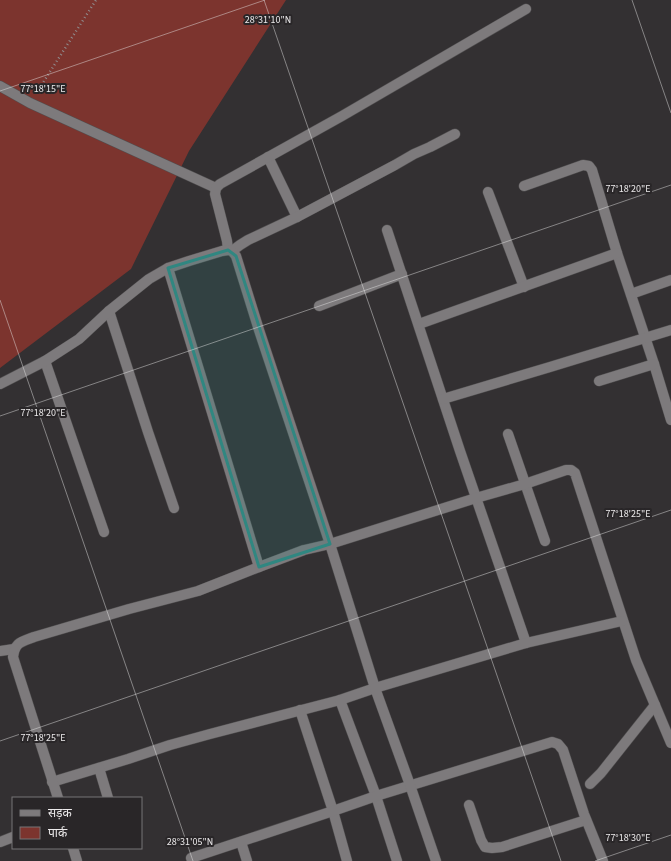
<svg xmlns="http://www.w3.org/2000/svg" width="671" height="861" viewBox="0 0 671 861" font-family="'Source Sans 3','Noto Sans Devanagari',sans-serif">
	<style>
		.green { fill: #7c342e }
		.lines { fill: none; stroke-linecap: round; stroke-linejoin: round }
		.minor-casing { stroke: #514f50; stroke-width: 11 }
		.path { stroke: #908d8f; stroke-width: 2.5; stroke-dasharray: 1 3; stroke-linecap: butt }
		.minor { stroke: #7d7a7c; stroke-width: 10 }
		.marked { fill: #308781; fill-opacity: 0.2; stroke: #308781; stroke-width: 3; stroke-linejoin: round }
		.ticks { fill: none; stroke: #eceaeb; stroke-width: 1; stroke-opacity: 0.45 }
		.ticks-label { font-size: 10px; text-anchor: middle; fill: #eceaeb; stroke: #292628; stroke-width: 4; stroke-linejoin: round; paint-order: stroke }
	</style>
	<rect width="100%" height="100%" fill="#333032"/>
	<path class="green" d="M0 0H286L189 151 131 269 0 368Z"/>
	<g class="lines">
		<g class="minor-casing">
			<g id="minor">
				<path d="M0 86 30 103 216 188"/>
				<path d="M268 157 297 217"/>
				<path d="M524 186 583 165 589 166 592 170 617 253 654 364 671 420"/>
				<path d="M488 192 524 287"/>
				<path d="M387 230 460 451 526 643"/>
				<path d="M228 250 227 241 215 194 216 188 220 184 342 116 526 9"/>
				<path d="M232 251 240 245 248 240 297 217 395 165 414 154 430 147 455 134"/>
				<path d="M168 268 259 567"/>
				<path d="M631 294 671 280"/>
				<path d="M319 306 402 274"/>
				<path d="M109 311 148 432 174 508"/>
				<path d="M419 324 617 253"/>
				<path d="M45 361 104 532"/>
				<path d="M599 381 654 364"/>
				<path d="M0 384 45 361 79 339 109 311 149 279 168 268 189 261 222 251 228 250 232 251 236 256 259 330 330 544 375 688 340 700 210 734 170 745 128 759 52 782"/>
				<path d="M443 399 550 367 671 330"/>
				<path d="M508 434 545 541"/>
				<path d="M0 651 14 649"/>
				<path d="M340 700 376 796 397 861"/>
				<path d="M300 710 333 811 347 861"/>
				<path d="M99 768 108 798"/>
				<path d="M590 784 601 773 655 705"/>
				<path d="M58 798 13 657C15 642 21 642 34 637L129 609 198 591 259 567 304 550 330 544 476 498 525 484 566 470H571L575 473 636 660 671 743"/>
				<path d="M469 805 481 840 485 847 492 848 502 847 586 820"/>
				<path d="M0 842 13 837"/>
				<path d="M241 842 247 861"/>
				<path d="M73 848 77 861"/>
				<path d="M191 858 333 811 376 796 552 742 558 744 563 750 584 814 603 861"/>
				<path d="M436 861 410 785 375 688 526 643 622 621"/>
			</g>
		</g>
		<path class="path" d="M37 92 96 0"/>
		<use href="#minor" class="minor"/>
	</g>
	<path class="marked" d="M228 250 236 256 330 544 259 567 168 268Z"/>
	<path class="ticks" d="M264 0 561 861M632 0 671 113M0 91 265 0M0 300 193 861M0 416 671 185M0 741 671 510M595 861 671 835"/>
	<g class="ticks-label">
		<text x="268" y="23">28°31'10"N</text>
		<text x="43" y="92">77°18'15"E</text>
		<text x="628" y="192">77°18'20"E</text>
		<text x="43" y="416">77°18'20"E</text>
		<text x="628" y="517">77°18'25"E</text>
		<text x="43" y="741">77°18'25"E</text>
		<text x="628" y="841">77°18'30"E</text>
		<text x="190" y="845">28°31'05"N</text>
	</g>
	<rect x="12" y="797" width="130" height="52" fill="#292628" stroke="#777476"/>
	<rect x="20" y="810" width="20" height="6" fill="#7d7a7c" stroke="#777476"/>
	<text x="48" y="817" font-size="12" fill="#eceaeb">सड़क</text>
	<rect x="20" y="827" width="20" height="12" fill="#7c342e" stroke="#777476"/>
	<text x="48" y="837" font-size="12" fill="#eceaeb">पार्क</text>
</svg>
